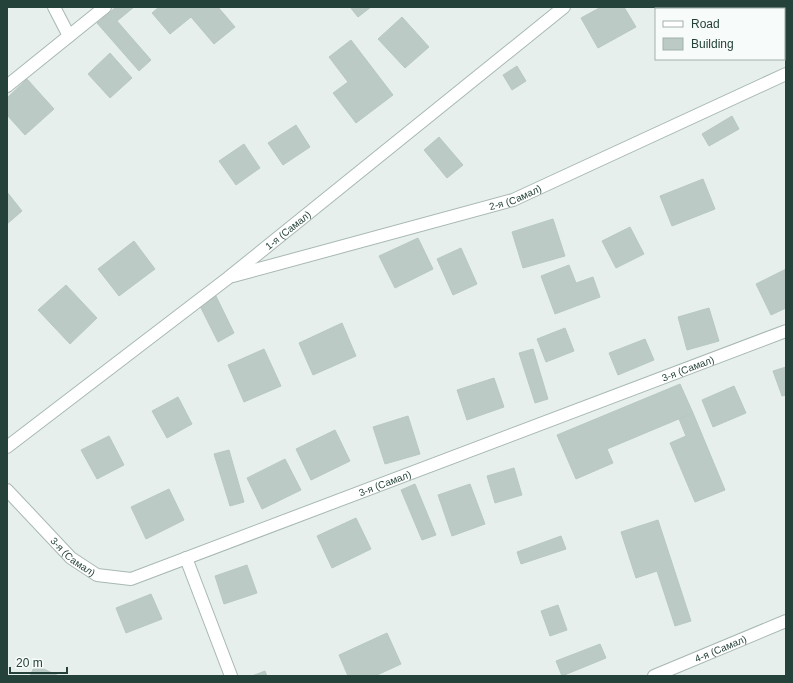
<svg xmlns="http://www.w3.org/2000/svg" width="793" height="683" viewBox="0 0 793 683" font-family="Helvetica,sans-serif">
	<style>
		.building { fill: #bbcac4; stroke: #b8c9c2 }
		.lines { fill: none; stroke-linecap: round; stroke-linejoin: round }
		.minor-casing { stroke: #a8b8b2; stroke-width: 14 }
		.minor { stroke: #fff; stroke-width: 12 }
		.labels { text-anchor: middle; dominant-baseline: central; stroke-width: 3; stroke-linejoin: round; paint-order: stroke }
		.street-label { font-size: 10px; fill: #24423a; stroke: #f7fbf9 }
	</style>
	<rect width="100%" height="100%" fill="#e6efeb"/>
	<g class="building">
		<path d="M116 7H134L117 21 151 60 139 71 97 23Z"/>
		<path d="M159 7H218L235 27 214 44 191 17 170 34 152 13Z"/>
		<path d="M350 7H371L358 17Z"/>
		<path d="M601 7H624L636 27 598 48 581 18Z"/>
		<path d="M402 17 429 47 405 68 378 39Z"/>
		<path d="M351 40 393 95 356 123 333 93 348 82 329 57Z"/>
		<path d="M110 53 132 78 110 98 88 74Z"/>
		<path d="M517 66 526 81 512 90 503 75Z"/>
		<path d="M27 79 54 109 25 135 7 115V98Z"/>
		<path d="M732 116 739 129 709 146 702 134Z"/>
		<path d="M296 125 310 147 283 165 268 143Z"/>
		<path d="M439 137 463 165 447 178 424 150Z"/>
		<path d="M244 144 260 168 236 185 219 161Z"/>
		<path d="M703 179 715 209 672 226 660 196Z"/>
		<path d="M7 192 22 211 7 224Z"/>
		<path d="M553 219 565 256 523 268 512 232Z"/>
		<path d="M630 227 644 254 616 268 602 241Z"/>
		<path d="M418 238 433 269 395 288 379 256Z"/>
		<path d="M134 241 155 269 119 296 98 269Z"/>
		<path d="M461 248 477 284 453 295 437 259Z"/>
		<path d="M569 265 576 283 593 277 600 297 555 314 541 276Z"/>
		<path d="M786 269V308L771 315 756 284Z"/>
		<path d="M66 285 97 318 70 344 38 310Z"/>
		<path d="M216 296 234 333 218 342 199 304Z"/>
		<path d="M709 308 719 341 687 350 678 317Z"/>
		<path d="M342 323 356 356 313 375 299 343Z"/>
		<path d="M565 328 574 351 546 362 537 339Z"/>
		<path d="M645 339 654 360 618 375 609 353Z"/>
		<path d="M264 349 281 386 244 402 228 365Z"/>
		<path d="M533 349 548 399 535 403 519 353Z"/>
		<path d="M786 367V395L782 396 773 371Z"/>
		<path d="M494 378 504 407 467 420 457 390Z"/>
		<path d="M680 384 693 413 607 449 613 463 576 479 557 435Z"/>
		<path d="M734 386 746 413 713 427 702 400Z"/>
		<path d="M178 397 192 424 167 438 152 411Z"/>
		<path d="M693 413 725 490 695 502 670 443 686 436 679 419Z"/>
		<path d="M408 416 420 454 385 464 373 427Z"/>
		<path d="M335 430 350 461 311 480 296 449Z"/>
		<path d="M109 436 124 465 97 479 81 450Z"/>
		<path d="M229 450 244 502 230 506 214 454Z"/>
		<path d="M285 459 301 490 262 509 247 478Z"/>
		<path d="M514 468 522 495 495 503 487 476Z"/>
		<path d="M415 484 436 535 422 540 401 490Z"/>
		<path d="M470 484 485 524 452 536 438 495Z"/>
		<path d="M169 489 184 520 146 539 131 507Z"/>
		<path d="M356 518 371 549 332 568 317 536Z"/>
		<path d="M658 520 691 621 675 626 657 571 636 578 621 532Z"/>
		<path d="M561 536 566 549 521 564 517 552Z"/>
		<path d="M247 565 257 593 224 604 215 576Z"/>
		<path d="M151 594 162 619 126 633 116 608Z"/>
		<path d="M558 605 567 630 550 636 541 611Z"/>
		<path d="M387 633 401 664 375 676H348L339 655Z"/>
		<path d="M600 644 606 658 562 676 556 661Z"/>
		<path d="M35 665 59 676H30Z"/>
		<path d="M265 671 267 676H252Z"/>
	</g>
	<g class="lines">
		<g class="minor-casing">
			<g id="minor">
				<path d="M54 7 69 36"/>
				<path d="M7 86 105 7"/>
				<path id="s1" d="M233 276 513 200 786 74"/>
				<path id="s2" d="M7 447 228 278 564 7"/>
				<path id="s3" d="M7 490 71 558 97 575 131 579 786 331"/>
				<path d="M186 558 231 676"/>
				<path id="s4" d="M654 676 786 621"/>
			</g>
		</g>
		<use href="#minor" class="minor"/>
	</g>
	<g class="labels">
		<g class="street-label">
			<text stroke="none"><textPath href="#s1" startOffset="293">2-я (Самал)</textPath></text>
			<text stroke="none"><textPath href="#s2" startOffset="355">1-я (Самал)</textPath></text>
			<text stroke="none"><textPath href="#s3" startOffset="754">3-я (Самал)</textPath></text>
			<text stroke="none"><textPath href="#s3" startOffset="430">3-я (Самал)</textPath></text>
			<text stroke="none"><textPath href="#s3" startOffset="94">3-я (Самал)</textPath></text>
			<text stroke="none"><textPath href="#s4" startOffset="72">4-я (Самал)</textPath></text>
		</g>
	</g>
	<rect width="793" height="683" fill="none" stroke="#24423a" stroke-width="16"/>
	<rect x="655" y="8" width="130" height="52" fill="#f7fbf9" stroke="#a3b1ad"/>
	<rect x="663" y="21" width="20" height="6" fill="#ffffff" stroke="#a3b1ad"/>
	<text x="691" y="28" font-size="12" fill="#24423a">Road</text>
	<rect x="663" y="38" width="20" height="12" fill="#bbcac4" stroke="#a3b1ad"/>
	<text x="691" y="48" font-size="12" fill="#24423a">Building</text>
	<path d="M10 667v6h57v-6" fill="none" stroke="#24423a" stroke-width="2"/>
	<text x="16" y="667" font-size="12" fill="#24423a" stroke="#f7fbf9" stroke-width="3" paint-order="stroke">20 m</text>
</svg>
